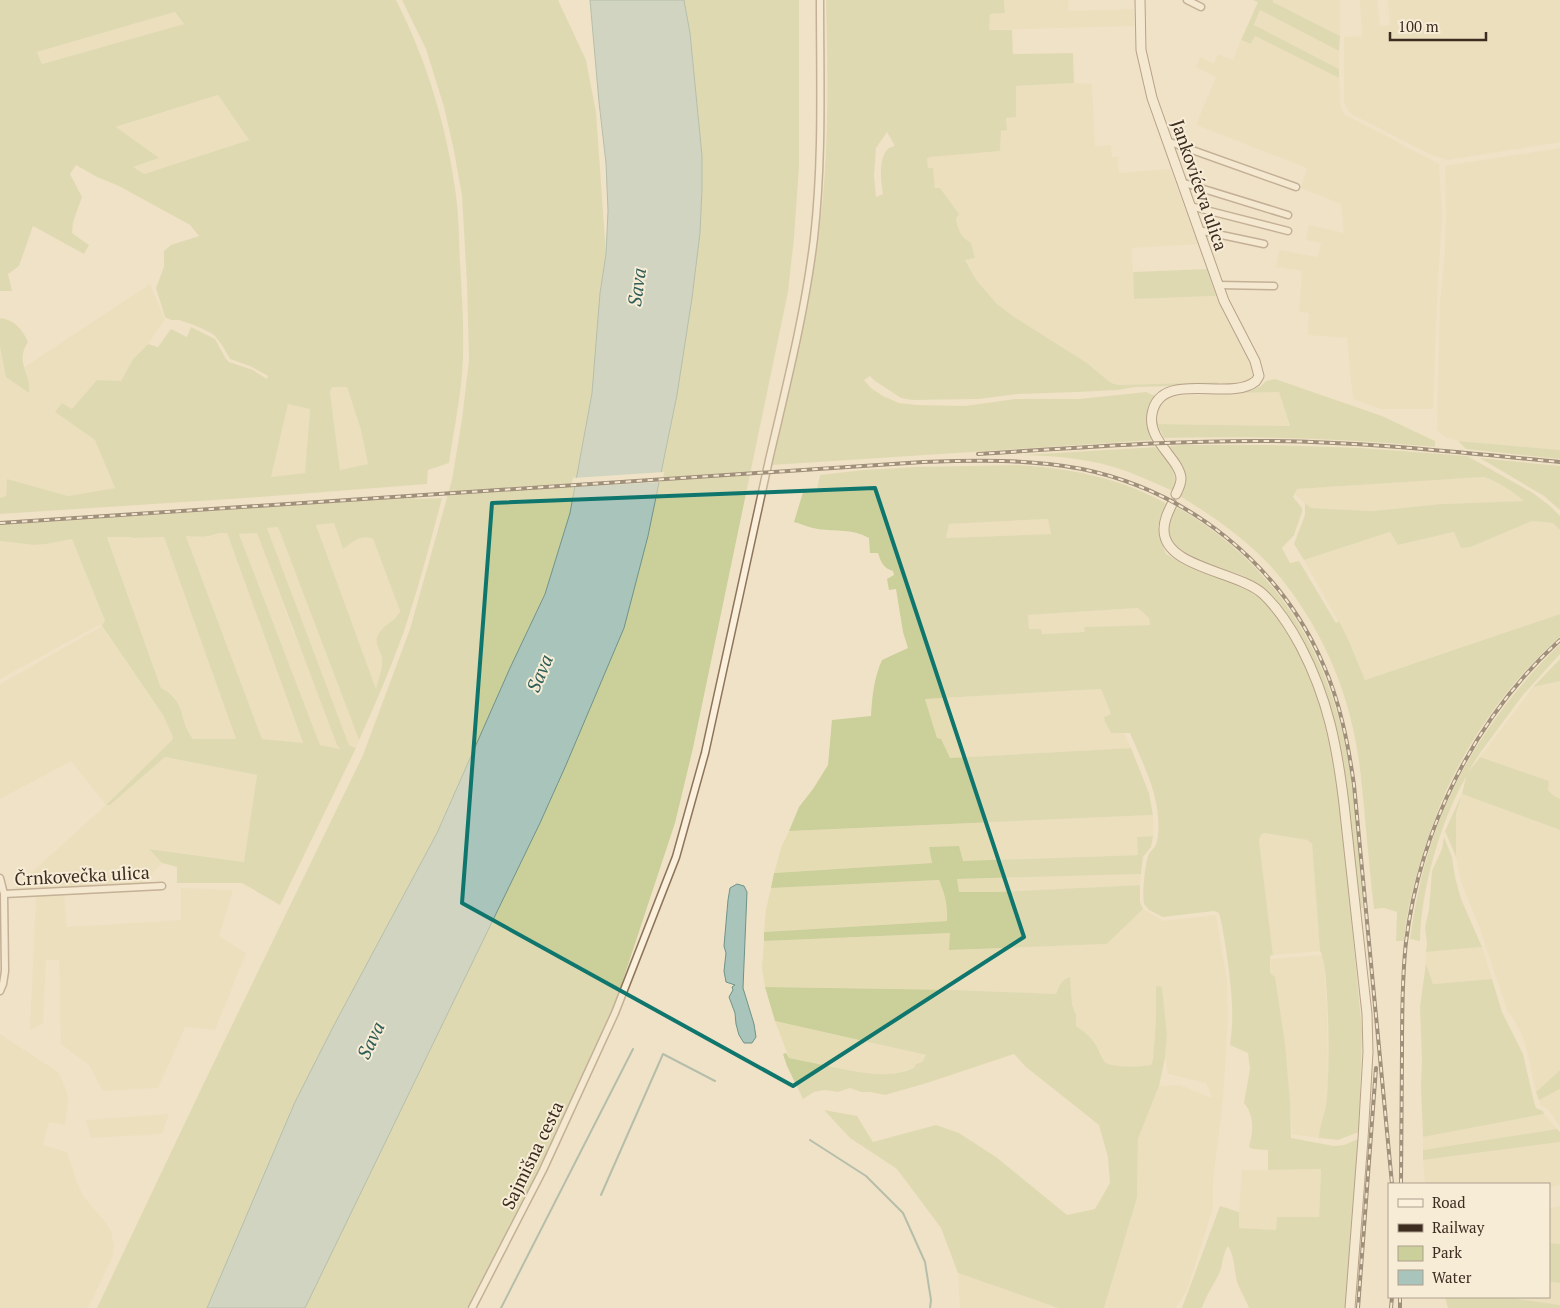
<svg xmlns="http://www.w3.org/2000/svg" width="1560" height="1308" viewBox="0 0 1560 1308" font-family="'PT Serif',serif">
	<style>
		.farmland { fill: #e6dcb4 }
		.green { fill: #cbcf9a; fill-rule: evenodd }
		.water { fill: #a8c4bb; stroke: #6e9388 }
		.pier { fill: #f0e2c7 }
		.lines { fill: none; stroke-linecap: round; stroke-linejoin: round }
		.stream { stroke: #6e9388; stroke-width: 2 }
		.street-casing { stroke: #8d745b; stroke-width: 9 }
		.secondary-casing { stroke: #6f553e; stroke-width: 11 }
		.street { stroke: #faf0db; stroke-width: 6 }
		.secondary { stroke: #faf0db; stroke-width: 9 }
		.rail-casing { stroke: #3d2c20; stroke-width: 4 }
		.rail { stroke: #f7edd7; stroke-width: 2; stroke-dasharray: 5.5; stroke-linecap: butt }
		.marked { fill: none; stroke: #0f766e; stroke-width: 4; stroke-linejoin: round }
		.labels { text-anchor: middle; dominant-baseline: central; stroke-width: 4; stroke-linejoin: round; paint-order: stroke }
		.street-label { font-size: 18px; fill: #3d2c20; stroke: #f7edd7 }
		.water-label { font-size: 19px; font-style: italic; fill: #2f5d58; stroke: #f7edd7 }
	</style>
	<rect width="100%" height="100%" fill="#f0e2c7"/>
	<g class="farmland">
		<path d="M1004 0H1069L1068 11 1134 9V26L989 30V14L1005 13Z"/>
		<path d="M1273 0H1340V36L1273 2Z"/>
		<path d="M1360 0H1377L1380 26 1390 25 1388 0H1560V142L1448 160 1432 155 1353 115 1349 112 1344 103V37L1362 36Z"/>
		<path d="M1260 10 1339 51V69L1254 26Z"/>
		<path d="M175 12 184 24 42 64 37 52Z"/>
		<path d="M1255 36 1339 78 1341 108 1344 114 1439 164 1442 213 1437 303 1433 409H1381L1353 399 1347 338 1308 335 1309 313 1299 312 1302 271 1276 267 1279 250 1318 257 1321 243 1306 240 1309 225 1344 233 1341 204 1301 188 1307 168 1196 125 1216 77 1196 67 1200 57 1214 64 1218 54 1233 60 1241 40 1251 44Z"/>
		<path d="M1074 83 1092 84 1095 146 1111 145 1112 157H1118L1119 173 1170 169 1198 244 1132 248 1134 299 1216 296 1251 358 1254 370 1253 376 1249 380 1238 383 1219 385 1218 382 1119 385 1111 383 1087 363 1013 316 997 304 977 281 965 259 974 258 971 243 963 238 958 228 956 219 935 188 933 169 928 168 927 159 930 157 1001 131 1007 130 1006 117H1016L1015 86Z"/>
		<path d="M218 95 249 140 144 174 132 167 158 158 115 128Z"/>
		<path d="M1560 148V450L1458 441 1445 437 1437 430 1440 302 1445 251 1446 212 1445 166Z"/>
		<path d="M150 284 165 319 148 344 133 359 121 381H97L86 432 96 440 115 488 68 496 7 480 6 496 0 498V347L3 359 30 387 23 368Z"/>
		<path d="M332 387H347L361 430 369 464 340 471 330 392Z"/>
		<path d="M1279 392 1290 426 1157 424 1156 419 1159 409 1164 402 1170 397 1175 396Z"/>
		<path d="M288 403 310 408 305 474 270 477Z"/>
		<path d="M1484 477 1493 480 1514 492 1525 501 1441 504 1372 511 1311 508 1294 494 1296 489Z"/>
		<path d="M1049 519 1051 534 946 538 949 524Z"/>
		<path d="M1532 521 1553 523 1560 530V614L1365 680 1349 641 1304 560 1390 532 1399 545 1455 532 1461 548 1471 547Z"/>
		<path d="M334 523 357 538 368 537 373 539 400 611 398 614 382 630 377 643 382 656V662L376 690 316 525Z"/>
		<path d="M278 527 359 740 356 748 349 745 267 528Z"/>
		<path d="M257 532 290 623 342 749 320 746 239 534Z"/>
		<path d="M219 533H227L303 744 262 739 186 535 203 537H209Z"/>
		<path d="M107 536 128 537 135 538 164 537 236 739H193L189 733 180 708 174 696 161 688Z"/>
		<path d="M72 538 105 621 102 627 163 715 173 737 172 740 107 804H110L165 757 257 774 245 862 150 849 162 863 143 884 139 885 10 892 106 805 71 761 0 799V684L102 626 99 625 0 679V541L34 545 46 544Z"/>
		<path d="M1138 608 1149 618 1150 625 1085 627V632L1042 634 1029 630 1028 615Z"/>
		<path d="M1560 681V799L1553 795 1548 790 1549 781 1480 757 1533 687Z"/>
		<path d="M1101 689 1111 715 1105 722 1111 733H1124L1131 748 950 758 941 740 937 738 925 699Z"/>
		<path d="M1462 794 1560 830V1070L1536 1092 1527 1051 1522 1035 1514 1020 1507 1010 1480 929 1461 882 1456 857V814Z"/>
		<path d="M1153 815V836L1137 837 1138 855 963 861 929 847 932 863 774 873 782 845 789 831Z"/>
		<path d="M1264 833 1307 840 1312 844 1320 951 1273 955 1259 840 1261 835Z"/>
		<path d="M1141 874 1140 885 996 892H958L957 879Z"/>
		<path d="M939 880 946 895 948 908 947 921 764 932 766 909 771 888Z"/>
		<path d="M181 888 233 890 219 936 246 953 215 1030 185 1027 158 1088 103 1091 89 1065 61 1044 59 960H46L43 1023 30 1030 36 896 64 894 67 927 181 920Z"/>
		<path d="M1143 909 1164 921 1216 915 1227 980 1228 1017 1223 1100 1213 1181V1208L1187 1290 1176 1308H1104L1137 1198 1138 1139 1159 1086 1180 1085 1212 1098 1206 1083 1168 1074 1165 1058 1167 1034 1162 987H1156V1019L1153 1059 1151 1065 1145 1067 1110 1066 1105 1062 1095 1043 1085 1032 1076 1026V1015L1072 1004 1057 994 958 990 765 987 762 968 764 941 950 933V950L1107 944Z"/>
		<path d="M1482 947 1492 979 1433 984 1426 963V952Z"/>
		<path d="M1323 955 1327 1004 1328 1083 1326 1104 1319 1138 1292 1134 1285 1043 1270 973V959Z"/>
		<path d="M775 1021 926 1055 922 1062 914 1068 898 1073 886 1075 871 1074 789 1058Z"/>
		<path d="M0 1034 58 1072 67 1092 68 1102 65 1125 49 1122 43 1145 67 1152 76 1180 83 1196 105 1222 111 1231 114 1246 113 1256 88 1308H0Z"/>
		<path d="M1560 1089V1127L1548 1109 1540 1105 1539 1100Z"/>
		<path d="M169 1114 162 1134 91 1138 86 1120Z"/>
		<path d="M1544 1114 1557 1129 1423 1150V1137Z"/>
		<path d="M1560 1142V1185L1549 1187V1184H1425L1423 1160Z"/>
		<path d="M1321 1169 1319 1217H1277L1276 1230 1238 1228 1242 1170Z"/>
		<path d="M1560 1206V1244L1549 1243V1208Z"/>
		<path d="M958 1273 1058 1308H960Z"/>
		<path d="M1549 1282 1560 1283V1305L1506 1297H1549Z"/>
	</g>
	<g class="green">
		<path d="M0 0H396C427 61 447 127 456 195 459 217 459 240 460 263 462 294 464 326 463 358 462 393 454 428 449 463L428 470 427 484 246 498 0 514V498L6 496 7 479 68 496 115 488 95 440 55 412 62 403 72 409 97 380 121 381 133 359 148 344 158 347 171 329 187 337 191 327 215 339 226 359 229 362 253 370 267 379 268 376 250 366 230 359 222 345 215 336 211 333 194 325 179 320H171L165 317 156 288 164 267V251L171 245 199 236 190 225 119 186 97 177 76 165 70 174 82 197 73 222 72 233 89 245 84 254 33 226 19 266 8 274 12 291H0ZM175 12 184 24 42 64 37 52ZM218 95 249 140 144 174 133 167 159 158 116 127ZM332 387H347L361 430 368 464 340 470 330 392ZM288 404 310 409 305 473 271 477Z"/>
		<path d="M402 0H558L586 60 596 112 606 254 600 293 592 393 570 513 545 593 510 668 437 833 333 1027 295 1102 207 1308H97L202 1087 363 755 410 629 452 480 462 419 469 360 467 284 462 196 454 151 444 107 426 49Z"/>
		<path d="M684 0H799V167L794 238 788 292 693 748 675 823 614 1007 541 1167 467 1308H305L540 823 566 765 624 628 648 536 677 395 700 233 702 189V156L690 33Z"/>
		<path d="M826 0H1004L1005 13 990 14 989 30H1012L1013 54 1073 53 1074 83 1016 86V117L1006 118 1007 130 1001 131 1000 151 930 157 927 159 928 168H933L935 188H940L959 214 956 219C958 230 961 237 971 243L975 258 965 260 977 281 997 304 1013 316 1087 363 1111 383 1119 385 1218 382V385L1135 387 1118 390 1077 392 1018 394 979 399 912 400 901 398 875 381 870 376 864 380 871 388 883 396 899 403 917 405 965 406 1015 399H1079L1146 392 1155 396C1145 417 1147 419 1154 440L772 465C789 388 809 312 819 234 829 157 828 78 826 0ZM887 132 895 146C893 146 889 148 888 149 878 158 881 183 883 194L876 197 874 176 876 148Z"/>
		<path d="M1253 0H1273V2L1340 36 1339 51 1260 10 1254 25 1339 69V78L1255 36 1251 44 1241 40 1258 2Z"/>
		<path d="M1207 269 1216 296 1134 299 1133 272Z"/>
		<path d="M0 318C15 320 22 329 28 342 14 363 32 374 29 393L6 377 0 347Z"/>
		<path d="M1275 379 1382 416 1435 441V447C1345 438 1254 436 1164 438L1157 424 1290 426 1279 392 1243 393 1261 386 1266 381Z"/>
		<path d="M1458 441 1560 450V459L1466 449Z"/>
		<path d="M1182 445H1272L1362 448 1467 456 1533 493 1550 506 1560 516V530L1553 523 1532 521 1471 547 1461 548 1454 532 1398 545 1390 532 1304 560 1294 544 1305 515V503L1311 508 1372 511 1441 504 1524 501C1512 491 1499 482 1484 477L1297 489 1293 497 1302 508V512L1294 535 1282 548 1290 563 1299 561 1336 623 1339 621 1349 641 1365 680 1560 614V637C1513 678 1472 734 1446 791 1439 806 1434 822 1428 838 1417 870 1407 906 1404 941H1396L1397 912 1384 908 1374 909C1370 875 1367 841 1364 807 1362 790 1361 772 1358 755 1348 687 1319 623 1275 571 1249 541 1214 517 1180 496 1193 474 1181 464 1168 446Z"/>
		<path d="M1157 447C1166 457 1181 478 1173 491 1157 484 1142 477 1126 471 1093 459 1058 456 1023 455Z"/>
		<path d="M1480 458 1560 466V510L1544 496Z"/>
		<path d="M1018 465C1070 468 1121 478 1167 504L1162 514 1158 527 1161 542 1166 554 1184 564 1248 587 1270 606 1283 624 1305 664 1322 706 1338 778 1362 1031 1359 1132 1338 1140 1319 1138C1319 1127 1324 1116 1326 1105 1330 1084 1330 965 1320 951L1312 844 1307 840 1264 833 1261 835 1259 840 1273 955 1270 956V973L1275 977 1285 1043 1290 1101 1291 1138 1334 1146 1344 1145 1358 1139 1345 1308H1249C1246 1299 1240 1291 1237 1282 1234 1270 1235 1257 1228 1246 1222 1255 1223 1267 1218 1276 1212 1287 1206 1296 1202 1308H1182L1220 1206 1239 1212V1228L1276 1230 1277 1217H1319L1321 1169 1268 1170V1150L1253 1149 1249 1147C1253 1132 1255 1116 1244 1103L1250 1069 1248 1053 1230 1045C1234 1017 1232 999 1229 971 1226 951 1224 932 1219 913L1214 911 1163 917 1149 910 1144 904C1142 894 1145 862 1149 854 1152 849 1156 847 1157 841 1164 802 1144 767 1130 733H1111L1105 722 1104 717 1111 714 1101 689 925 699 937 738 941 739 950 758 1131 748 1149 793 1153 815 789 831 799 807 813 789 828 765 832 720 871 716C872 697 874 678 882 660L908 648 903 632 896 589 889 590 887 579 894 575 893 571C883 568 881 562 878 553H870L869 538C850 528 838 532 818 529 810 528 802 524 794 522L804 489 817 490 820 475 863 470 914 467ZM1048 519 1051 534 946 538 949 524ZM1138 608 1149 618 1150 625 1084 627 1085 632 1042 634 1041 629H1029L1028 615Z"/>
		<path d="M415 497V499L442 498C430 544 418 590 403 634 390 670 375 705 359 740L278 527 267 528 349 745 356 748 280 905 242 883H177V867L162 863 149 849 244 862 257 775 165 757 110 805H106L172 740 173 737 163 715 102 626 105 621 72 539 46 544 34 545 0 541V525ZM334 523 343 549C353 542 360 534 373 539L400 611C395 622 380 626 377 638 375 645 381 651 382 658 383 667 378 680 376 689L316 525ZM219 533H227L303 743 262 739 186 536C198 537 207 538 219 533ZM257 533 337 745 340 749 320 745 239 534ZM107 537H128L135 538 164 537 236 739H193C178 719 187 701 161 688Z"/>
		<path d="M1175 506C1262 555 1319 633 1342 731 1356 788 1358 849 1363 908H1358L1325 695 1262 589C1255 582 1248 578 1239 574 1216 566 1173 561 1168 532 1166 524 1172 514 1175 506Z"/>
		<path d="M1560 644V654L1523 695 1480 753 1468 772 1480 757 1549 781 1548 790 1553 795 1560 799V830L1462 794 1456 814V857L1445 831 1462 794 1466 777C1440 822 1421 890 1420 941L1410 939C1414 912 1419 884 1427 857 1450 776 1500 702 1560 644Z"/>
		<path d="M1560 659V681L1533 687Z"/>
		<path d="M1153 836 1151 847 1143 857 1141 874 957 879 959 892H996L1140 885V902L1143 909 1107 944 949 950 950 933 764 941V932L947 921C948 906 945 894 939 880L771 888 774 873 932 863 929 847 959 846 963 861 1138 855 1137 837Z"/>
		<path d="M1444 837 1452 857 1455 877 1461 899 1482 947 1426 952 1427 943 1425 927 1429 910 1432 871 1442 849Z"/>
		<path d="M1426 963 1433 984 1492 979 1502 1012 1523 1054 1534 1102 1536 1108 1543 1111 1544 1114 1423 1137 1421 1086 1422 1061 1420 1007Z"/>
		<path d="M1070 977 1072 1004 1076 1015V1026C1084 1031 1091 1037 1096 1045 1099 1050 1101 1057 1105 1062 1111 1068 1143 1067 1151 1065L1153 1059 1156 1019V986L1162 987 1167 1034 1165 1058 1159 1086 1138 1139 1137 1198 1104 1308H1058L958 1273 941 1228 897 1169 850 1138 824 1110 857 1116 873 1142 936 1125 959 1133 996 1157 1067 1215 1095 1209 1110 1183 1108 1157 1099 1125 1026 1067 1014 1054 927 1083 885 1095 870 1092H861L850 1088 838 1092 825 1090 814 1092 803 1099 787 1066 783 1054 786 1053 789 1058C805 1061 822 1065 838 1068 865 1073 889 1079 914 1068L916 1064 922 1062 926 1055 775 1021 765 987 958 990 1056 994C1059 986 1061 980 1070 977Z"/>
		<path d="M1560 1070V1089L1539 1100 1536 1092Z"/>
		<path d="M1557 1129 1560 1132V1142L1423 1160V1150Z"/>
		<path d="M1549 1243 1560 1244V1283L1549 1282Z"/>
		<path d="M1445 1297H1506L1560 1305V1308H1448Z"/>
	</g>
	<g class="water">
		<path d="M590 0H684L690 33 702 156V189L700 233 692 298 677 395 648 536 624 628 566 765 540 823 305 1308H207L295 1102 333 1027 437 833 510 668 545 594 570 513 592 393 600 293 606 254 608 211 606 163 599 102Z"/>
		<path d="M737 884 744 886 747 892 743 988 754 1024 756 1037 752 1043H744L739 1035 736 1024 735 1013 729 997 733 990 732 987 735 985 726 982 724 971 726 953 724 946 728 900 730 888Z"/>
	</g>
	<path class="pier" d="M664 472 662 482 571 487 573 478Z"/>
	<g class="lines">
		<g class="stream">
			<path d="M810 1140 866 1176 903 1213 925 1262 931 1300 930 1308"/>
			<path d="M601 1195 663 1054 715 1081"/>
			<path d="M501 1308 633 1049"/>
		</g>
		<g class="street-casing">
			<g id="street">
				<path d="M1187 0 1201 7"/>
				<path d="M1167 141 1296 187"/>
				<path d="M1181 182 1288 215"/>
				<path d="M1190 206 1288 231"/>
				<path d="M1198 230 1264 244"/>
				<path d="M1218 285 1274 286"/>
				<path d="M0 878 4 894 5 971 3 984 0 991"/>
				<path d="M4 894 162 886"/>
				<path d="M472 1308 543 1170 615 1013 676 857 705 753C727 656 748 558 769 460 786 387 805 313 814 238 823 159 820 80 820 0"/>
			</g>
		</g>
		<g class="secondary-casing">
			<g id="secondary">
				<path d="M1140 0 1141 50 1152 98 1224 301 1255 361 1259 376 1256 381C1230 403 1160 368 1152 414 1147 441 1181 460 1181 479 1181 484 1178 490 1176 494"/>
				<path d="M1172 504C1168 512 1164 520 1164 529 1163 568 1238 571 1263 594 1279 609 1291 628 1301 647 1328 699 1337 746 1344 804L1367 1014 1368 1052 1363 1139 1350 1308"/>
			</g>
		</g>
		<use href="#street" class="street"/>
		<use href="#secondary" class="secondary"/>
		<g class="rail-casing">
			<g id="rail">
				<path d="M978 454C1076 448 1174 440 1273 441 1369 442 1464 453 1560 462"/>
				<path d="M0 523 923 462C976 460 1029 459 1082 469 1188 491 1280 564 1323 664 1340 702 1348 743 1354 785L1392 1184"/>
				<path d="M1401 1184C1401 1140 1402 1096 1402 1051 1402 1015 1402 978 1406 942 1420 828 1475 717 1560 640"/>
				<path d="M1400 1297V1308"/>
				<path d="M1358 1308 1376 1068"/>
				<path d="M1391 1308 1392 1297"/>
			</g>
		</g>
		<use href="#rail" class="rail"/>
	</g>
	<path d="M0 0H1560V1308H0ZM875 488 1024 937 793 1086 462 903 492 503Z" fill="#f0e2c7" fill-opacity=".55" fill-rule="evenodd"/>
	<path class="marked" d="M875 488 1024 937 793 1086 462 903 492 503Z"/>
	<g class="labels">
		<g class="street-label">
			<text transform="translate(1200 185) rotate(71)">Jankovićeva ulica</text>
			<text transform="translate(82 875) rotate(-3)">Črnkovečka ulica</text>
			<text transform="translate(532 1155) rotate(-64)">Sajmišna cesta</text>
		</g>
		<g class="water-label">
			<text transform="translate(636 287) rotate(-82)">Sava</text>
			<text transform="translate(539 673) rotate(-67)">Sava</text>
			<text transform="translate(370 1040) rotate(-64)">Sava</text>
		</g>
	</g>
	<rect x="1388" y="1183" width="162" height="115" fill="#f7edd7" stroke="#ada08e"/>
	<rect x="1398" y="1199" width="25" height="8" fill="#faf0db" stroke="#ada08e"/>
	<text x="1432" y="1208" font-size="15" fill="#3d2c20">Road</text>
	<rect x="1398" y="1224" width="25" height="8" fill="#3d2c20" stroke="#ada08e"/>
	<text x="1432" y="1233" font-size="15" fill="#3d2c20">Railway</text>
	<rect x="1398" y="1246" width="25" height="15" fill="#cbcf9a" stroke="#ada08e"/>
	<text x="1432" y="1258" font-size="15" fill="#3d2c20">Park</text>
	<rect x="1398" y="1270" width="25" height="15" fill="#a8c4bb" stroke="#ada08e"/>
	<text x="1432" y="1283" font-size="15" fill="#3d2c20">Water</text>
	<path d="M1390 32v8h96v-8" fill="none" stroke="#3d2c20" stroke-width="2.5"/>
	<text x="1398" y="32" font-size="15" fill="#3d2c20" stroke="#f7edd7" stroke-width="4" paint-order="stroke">100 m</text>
</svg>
